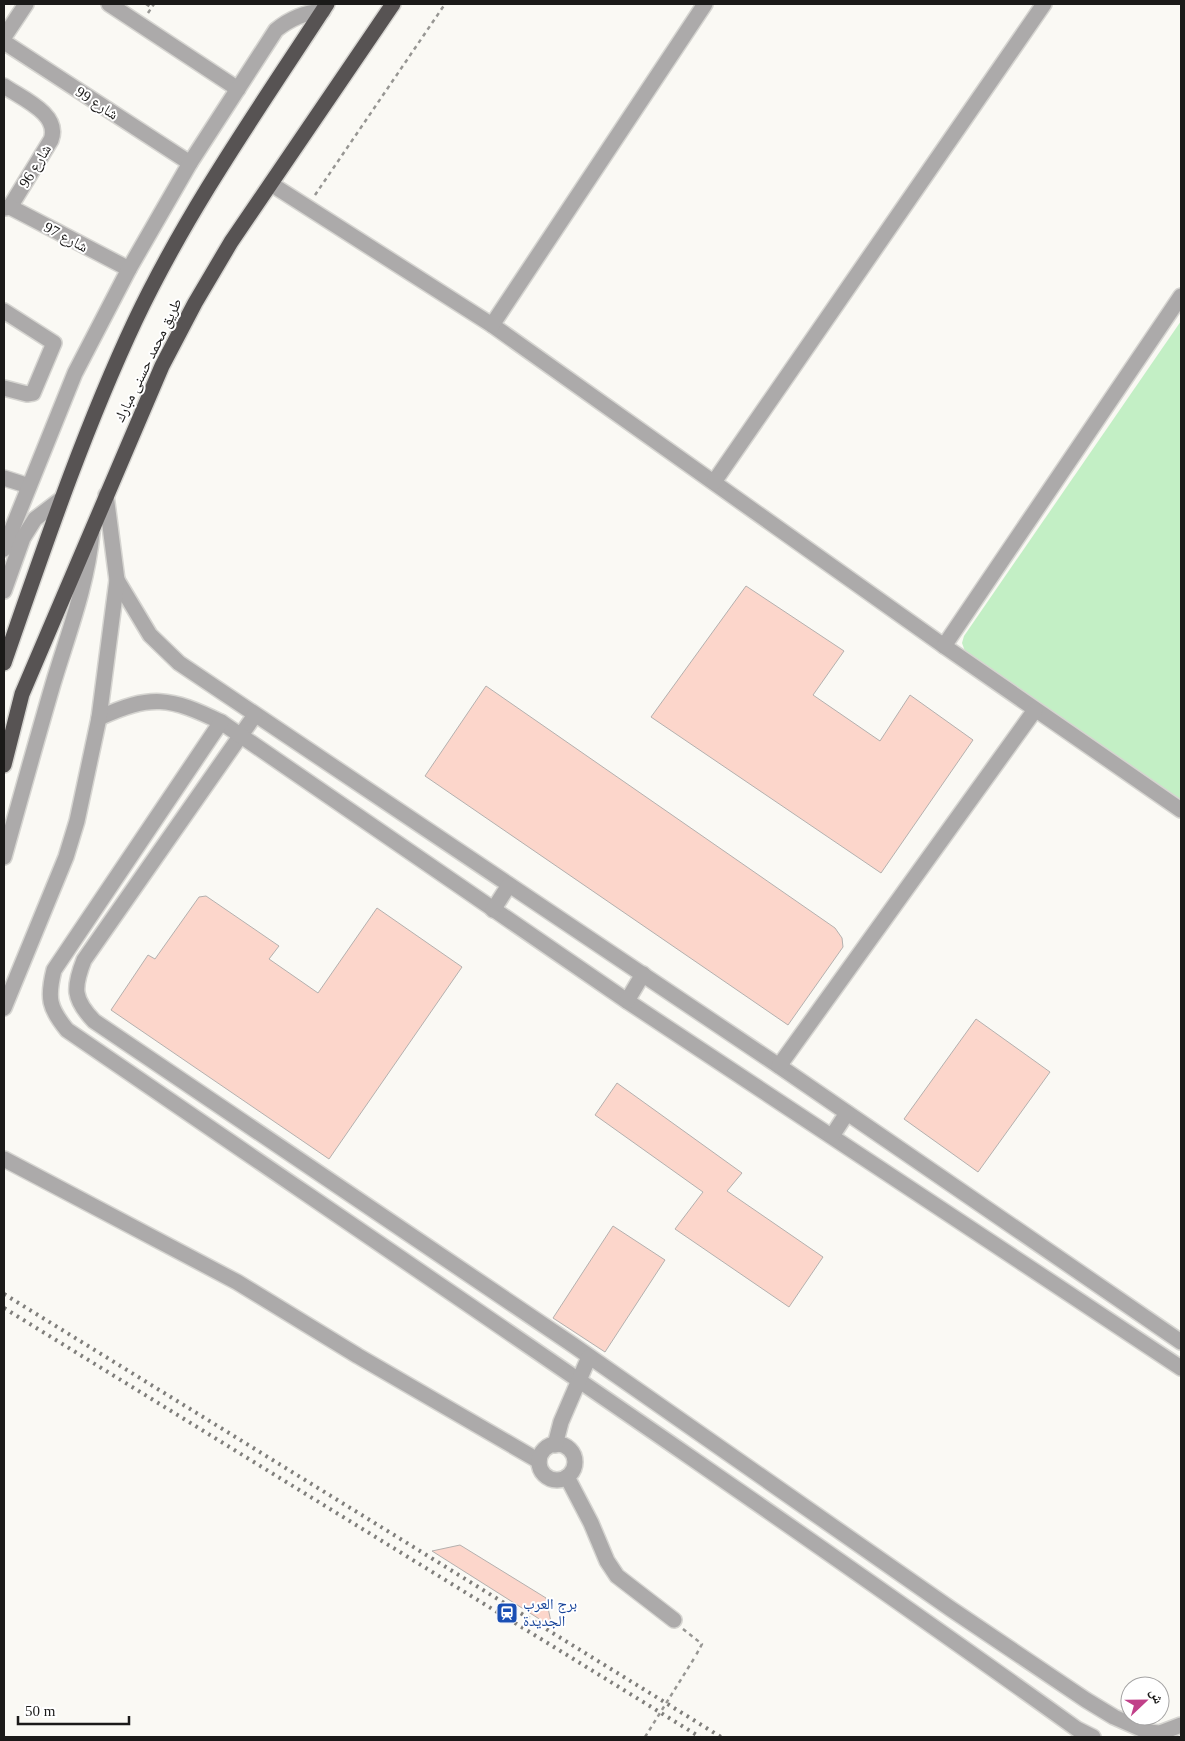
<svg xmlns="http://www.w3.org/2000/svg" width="1185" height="1741" viewBox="0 0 1185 1741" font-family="'Times New Roman','Noto Naskh Arabic',serif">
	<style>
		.green { fill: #c3efc5 }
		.building { fill: #fcd6cb; stroke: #b4b0ae }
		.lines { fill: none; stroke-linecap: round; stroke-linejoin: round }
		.minor-casing { stroke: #d6d5d1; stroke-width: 18 }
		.highway-casing { stroke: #d6d5d1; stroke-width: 18 }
		.path { stroke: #979693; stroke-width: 2.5; stroke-dasharray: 4 4; stroke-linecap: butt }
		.minor { stroke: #acaaaa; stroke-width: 15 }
		.highway { stroke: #575353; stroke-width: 15 }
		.rail { stroke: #807f7c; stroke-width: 4; stroke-dasharray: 2.5 5; stroke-linecap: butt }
		.path-bridge { stroke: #979693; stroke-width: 2.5; stroke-dasharray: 4 4; stroke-linecap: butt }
		.labels { text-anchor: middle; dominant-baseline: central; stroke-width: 4; stroke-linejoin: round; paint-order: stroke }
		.street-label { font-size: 15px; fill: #1b1a19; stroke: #fff }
		.transit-label { font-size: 15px; fill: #164399; stroke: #fff; text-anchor: start }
	</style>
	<rect width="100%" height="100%" fill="#faf9f4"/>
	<path class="green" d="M1181 321V803L966 654 962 643 964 636Z"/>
	<g class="building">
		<path d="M746 586 844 651 813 695 880 741 910 695 973 740 881 873 651 717Z"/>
		<path d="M486 686 835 928 842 938 843 947 788 1025 425 776Z"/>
		<path d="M206 896 279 946 269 959 318 993 377 908 462 967 329 1159 111 1010 148 955 155 959 199 897Z"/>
		<path d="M976 1019 1050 1072 978 1172 904 1119Z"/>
		<path d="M617 1083 742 1173 727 1191 823 1257 789 1307 675 1229 703 1192 595 1115Z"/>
		<path d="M613 1226 665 1260 605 1352 553 1318Z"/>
		<path d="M460 1545 546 1598 552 1627 432 1551Z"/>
	</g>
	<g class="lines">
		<g class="minor-casing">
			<g id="minor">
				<path d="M109 4 238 89"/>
				<path d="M4 37 26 4"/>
				<path d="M4 42 190 163"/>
				<path d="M4 86C21 98 61 114 51 140L10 207"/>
				<path d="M271 184 492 325 944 646 1181 810"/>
				<path d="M4 208 10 207 129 269"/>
				<path d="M4 311 54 343 33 393 27 394 4 388"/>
				<path d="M492 325 705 4"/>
				<path d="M4 478 29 486"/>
				<path d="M714 482 1044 4"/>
				<path d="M4 549 75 373 129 269 190 163 276 30C291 18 304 13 323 11"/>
				<path d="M117 580 150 635 179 663 779 1066 1181 1342"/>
				<path d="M4 591 23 538 35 519 60 500"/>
				<path d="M944 646 1181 296"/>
				<path d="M255 715 84 960C73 988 73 999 94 1021L573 1345 951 1609 1086 1700 1114 1717 1148 1732 1160 1733 1181 1725"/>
				<path d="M99 718C151 694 170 697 221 722L627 1001 1181 1368"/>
				<path d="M221 722 54 970C47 998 49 1008 67 1030 405 1262 744 1490 1077 1729L1093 1737"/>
				<path d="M4 857C20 800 36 742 53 684 68 634 87 586 92 533"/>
				<path d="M493 910 509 885"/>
				<path d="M627 1001 643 974"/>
				<path d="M4 1008 66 857 77 821 99 718 117 580 106 495"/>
				<path d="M779 1066 1035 710"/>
				<path d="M832 1136 847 1113"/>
				<path d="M4 1159 237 1282 358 1356 539 1461"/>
				<circle cx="557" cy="1462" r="18"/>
				<path d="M555 1445 561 1422 589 1357"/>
				<path d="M567 1477 591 1523 607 1561 617 1576 674 1620"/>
			</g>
		</g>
		<g class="highway-casing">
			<g id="highway">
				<path d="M4 663C44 548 83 432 135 321 188 209 260 107 327 4"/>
				<path d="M4 765 22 694 162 366 195 303 231 242 393 4"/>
			</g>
		</g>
		<g class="path">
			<path d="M146 4 152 8"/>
			<path d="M148 13 154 4"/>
			<path d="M315 195 445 4"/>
			<path d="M683 1629 702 1644 695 1657"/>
		</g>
		<use href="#minor" class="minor"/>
		<use href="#highway" class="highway"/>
		<g class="rail">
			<path d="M4 1294 721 1737"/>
			<path d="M4 1308 700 1737"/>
		</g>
		<path class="path-bridge" d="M645 1737 695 1657"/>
	</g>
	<defs>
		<g id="station-square" transform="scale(1.125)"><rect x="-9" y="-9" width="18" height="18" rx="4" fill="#1a4fb4" stroke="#fff"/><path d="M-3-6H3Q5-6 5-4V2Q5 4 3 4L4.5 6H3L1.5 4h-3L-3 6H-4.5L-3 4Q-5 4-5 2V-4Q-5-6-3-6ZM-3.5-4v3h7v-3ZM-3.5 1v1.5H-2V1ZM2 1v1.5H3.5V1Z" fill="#fff"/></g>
	</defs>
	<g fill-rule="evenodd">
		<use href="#station-square" x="507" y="1613"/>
	</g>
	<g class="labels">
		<g class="street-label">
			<text transform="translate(97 103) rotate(33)">شارع 99</text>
			<text transform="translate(35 166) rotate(-59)">شارع 96</text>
			<text transform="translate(66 237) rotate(28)">شارع 97</text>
			<text transform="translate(148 360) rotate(-64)">طريق محمد حسنى مبارك</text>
		</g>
		<g class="transit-label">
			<text x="523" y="1604">برج العرب<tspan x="523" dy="17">الجديدة</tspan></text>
		</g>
	</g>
	<rect width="1185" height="1741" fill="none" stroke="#1b1a19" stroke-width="10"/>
	<g transform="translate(1145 1701) rotate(68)"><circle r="24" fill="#ffffff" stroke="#a4a3a3"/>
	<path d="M0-4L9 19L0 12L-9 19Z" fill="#c14089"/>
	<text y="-8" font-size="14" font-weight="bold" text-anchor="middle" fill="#1b1a19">ش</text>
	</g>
	<path d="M18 1716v8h111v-8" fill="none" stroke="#1b1a19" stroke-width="2.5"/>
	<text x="25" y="1716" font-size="15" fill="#1b1a19" stroke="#ffffff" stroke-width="4" paint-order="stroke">50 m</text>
</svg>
